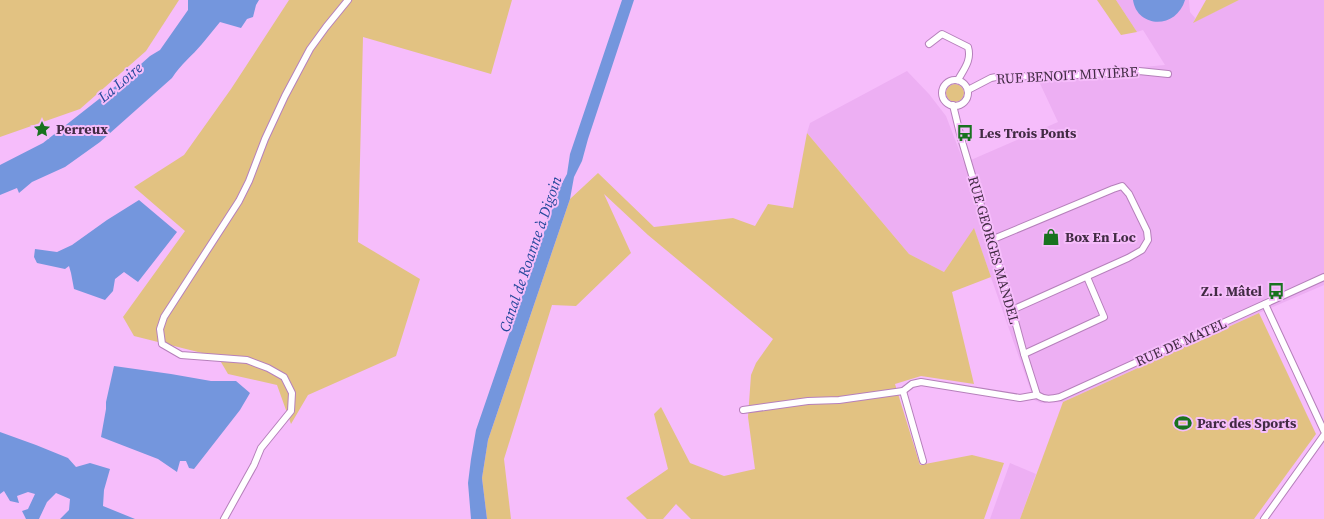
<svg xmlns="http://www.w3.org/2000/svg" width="1324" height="519" viewBox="0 0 1324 519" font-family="'Source Serif 4',serif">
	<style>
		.built { fill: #edaff3 }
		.green { fill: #e2c282 }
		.water { fill: #7496dd }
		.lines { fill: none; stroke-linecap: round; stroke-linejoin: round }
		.minor-casing { stroke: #b680bb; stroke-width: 8 }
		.minor { stroke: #fff; stroke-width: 6 }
		.labels { text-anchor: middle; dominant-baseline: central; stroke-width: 4; stroke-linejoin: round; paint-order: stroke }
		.street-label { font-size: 14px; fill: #422b44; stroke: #f6bdfb }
		.poi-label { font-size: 14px; font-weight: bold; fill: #422b44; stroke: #f6bdfb; text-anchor: start }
		.water-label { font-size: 15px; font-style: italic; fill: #24489b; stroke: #f6bdfb }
	</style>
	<rect width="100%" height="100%" fill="#f6bdfb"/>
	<g class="built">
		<path d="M1116 0H1189L1190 12 1195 18 1194 22 1239 0H1324V285L1259 313 1063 402 1041 403 1034 400 974 229 944 272 909 254 807 133 810 123 907 71 929 94 946 116 964 163 1058 122 1035 73 1089 72 1165 65 1143 30 1137 32Z"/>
		<path d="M1010 463 1036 474 1020 519H990Z"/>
	</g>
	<g class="green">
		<path d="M0 0H179L146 51 80 109 0 137Z"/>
		<path d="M289 0H512L491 74 363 37 358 242 420 279 396 356 308 395 291 424 277 385 228 374 218 357 134 336 123 317 185 231 134 187 184 155 231 89Z"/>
		<path d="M1097 0H1116L1137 32 1121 35Z"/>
		<path d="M1206 0H1239L1193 23Z"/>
		<circle cx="955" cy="93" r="9"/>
		<path d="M807 133 909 254 944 272 974 228 991 277 952 292 974 384 921 376 895 384 920 465 972 455 1004 463 984 519H691L676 504 663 519H647L626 498 668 469 654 414 661 407 690 463 724 476 755 469 748 417 751 375 756 363 773 339 648 235 604 194 631 253 576 306 552 305 504 459 511 519H487L482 478 488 440 570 199 598 173 654 227 733 218 755 226 768 204 793 208Z"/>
		<path d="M1259 313 1316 434 1254 519H1020L1063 402Z"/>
	</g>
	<g class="water">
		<path d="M188 0H259L256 5 253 17 247 19 241 28 220 22C214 29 208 37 202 44 192 56 181 64 172 78L100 142 65 167 32 182 19 193 17 188 0 195V165L43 143 122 81 150 56 160 50 188 10Z"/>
		<path d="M622 0H634L588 139 582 161 574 177 570 199 488 440 482 478 487 519H471L468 483 471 459 476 430 559 189 567 174 570 154Z"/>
		<path d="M1133 0H1185C1176 30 1137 28 1133 0Z"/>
		<path d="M139 200 177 232 138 282 124 272 115 279 113 291 105 300 74 289 71 273 69 266 65 269 37 263 34 257 35 249 57 252 72 245 107 220Z"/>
		<path d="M114 366 171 374 211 381H236L250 393 240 410 194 469 189 468 186 461H180L177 472 158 459 101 437 106 409V402Z"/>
		<path d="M0 432 36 445 68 458 76 467 90 463 110 469 104 490 103 506 135 519H60L69 510 70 499 56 493 47 502 39 519H26L22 511 28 509 35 494 28 492 17 496 19 503 10 501 4 491 0 494Z"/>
	</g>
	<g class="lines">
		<g class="minor-casing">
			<g id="minor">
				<path d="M929 44 942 34 968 47C972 60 964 69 958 80"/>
				<circle cx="955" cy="93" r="13"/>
				<path d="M968 90 991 78 996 77 1078 75 1139 71 1168 74"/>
				<path d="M953 105 961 138 1012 310 1024 354 1037 395"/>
				<path d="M991 240 1113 189 1122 186 1129 194 1147 231 1148 240 1142 250 1128 258 1012 310"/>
				<path d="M1265 304 1324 431"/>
				<path d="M1024 354 1104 317 1087 277"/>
				<path d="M903 391 923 461"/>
				<path d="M1037 395C1045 400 1051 399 1060 397L1324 277"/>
				<path d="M743 410 808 401 839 400 903 391 912 384 921 382 1020 398 1037 395"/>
				<path d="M224 519 254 465 261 448 291 411 292 393 284 377 268 368 247 360 181 355 162 344 160 329 164 317 239 201 249 181 265 139 285 96 310 49 326 27 348 0"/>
				<path d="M1264 519 1324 435"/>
			</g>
		</g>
		<use href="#minor" class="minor"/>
	</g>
	<defs>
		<g id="sight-bare" transform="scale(1.35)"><path d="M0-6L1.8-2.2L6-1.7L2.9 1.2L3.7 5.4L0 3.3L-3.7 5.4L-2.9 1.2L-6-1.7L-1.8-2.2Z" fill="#19721f" stroke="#f6bdfb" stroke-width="2.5" paint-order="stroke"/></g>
		<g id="bus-bare" transform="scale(1.35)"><path d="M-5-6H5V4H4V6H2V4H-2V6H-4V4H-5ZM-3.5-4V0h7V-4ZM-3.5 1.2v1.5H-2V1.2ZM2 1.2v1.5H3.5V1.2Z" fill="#19721f" stroke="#f6bdfb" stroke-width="2.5" paint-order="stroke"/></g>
		<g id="shop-bare" transform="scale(1.35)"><path d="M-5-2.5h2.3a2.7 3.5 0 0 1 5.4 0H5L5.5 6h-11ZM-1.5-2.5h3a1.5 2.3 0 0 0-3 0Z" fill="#19721f" stroke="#f6bdfb" stroke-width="2.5" paint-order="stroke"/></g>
		<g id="stadium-bare" transform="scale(1.35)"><path d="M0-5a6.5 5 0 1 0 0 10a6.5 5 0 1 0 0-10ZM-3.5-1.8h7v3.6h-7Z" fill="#19721f" stroke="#f6bdfb" stroke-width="2.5" paint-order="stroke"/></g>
	</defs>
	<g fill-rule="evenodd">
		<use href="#sight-bare" x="42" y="129"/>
		<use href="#bus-bare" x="965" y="133"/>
		<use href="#shop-bare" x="1051" y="237"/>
		<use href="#bus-bare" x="1276" y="291"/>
		<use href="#stadium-bare" x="1183" y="423"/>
	</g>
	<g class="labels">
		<g class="street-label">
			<text transform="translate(1067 75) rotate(-3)">RUE BENOIT MIVIÈRE</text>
			<text transform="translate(994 250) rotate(74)">RUE GEORGES MANDEL</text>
			<text transform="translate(1181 342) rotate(-24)">RUE DE MATEL</text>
		</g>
		<g class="poi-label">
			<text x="56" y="129">Perreux</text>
			<text x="979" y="133">Les Trois Ponts</text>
			<text x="1065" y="237">Box En Loc</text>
			<text x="1262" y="291" text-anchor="end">Z.I. Mâtel</text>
			<text x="1197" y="423">Parc des Sports</text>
		</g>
		<g class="water-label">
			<text transform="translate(120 82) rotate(-40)">La Loire</text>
			<text transform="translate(530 254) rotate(-71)">Canal de Roanne à Digoin</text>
		</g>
	</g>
</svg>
